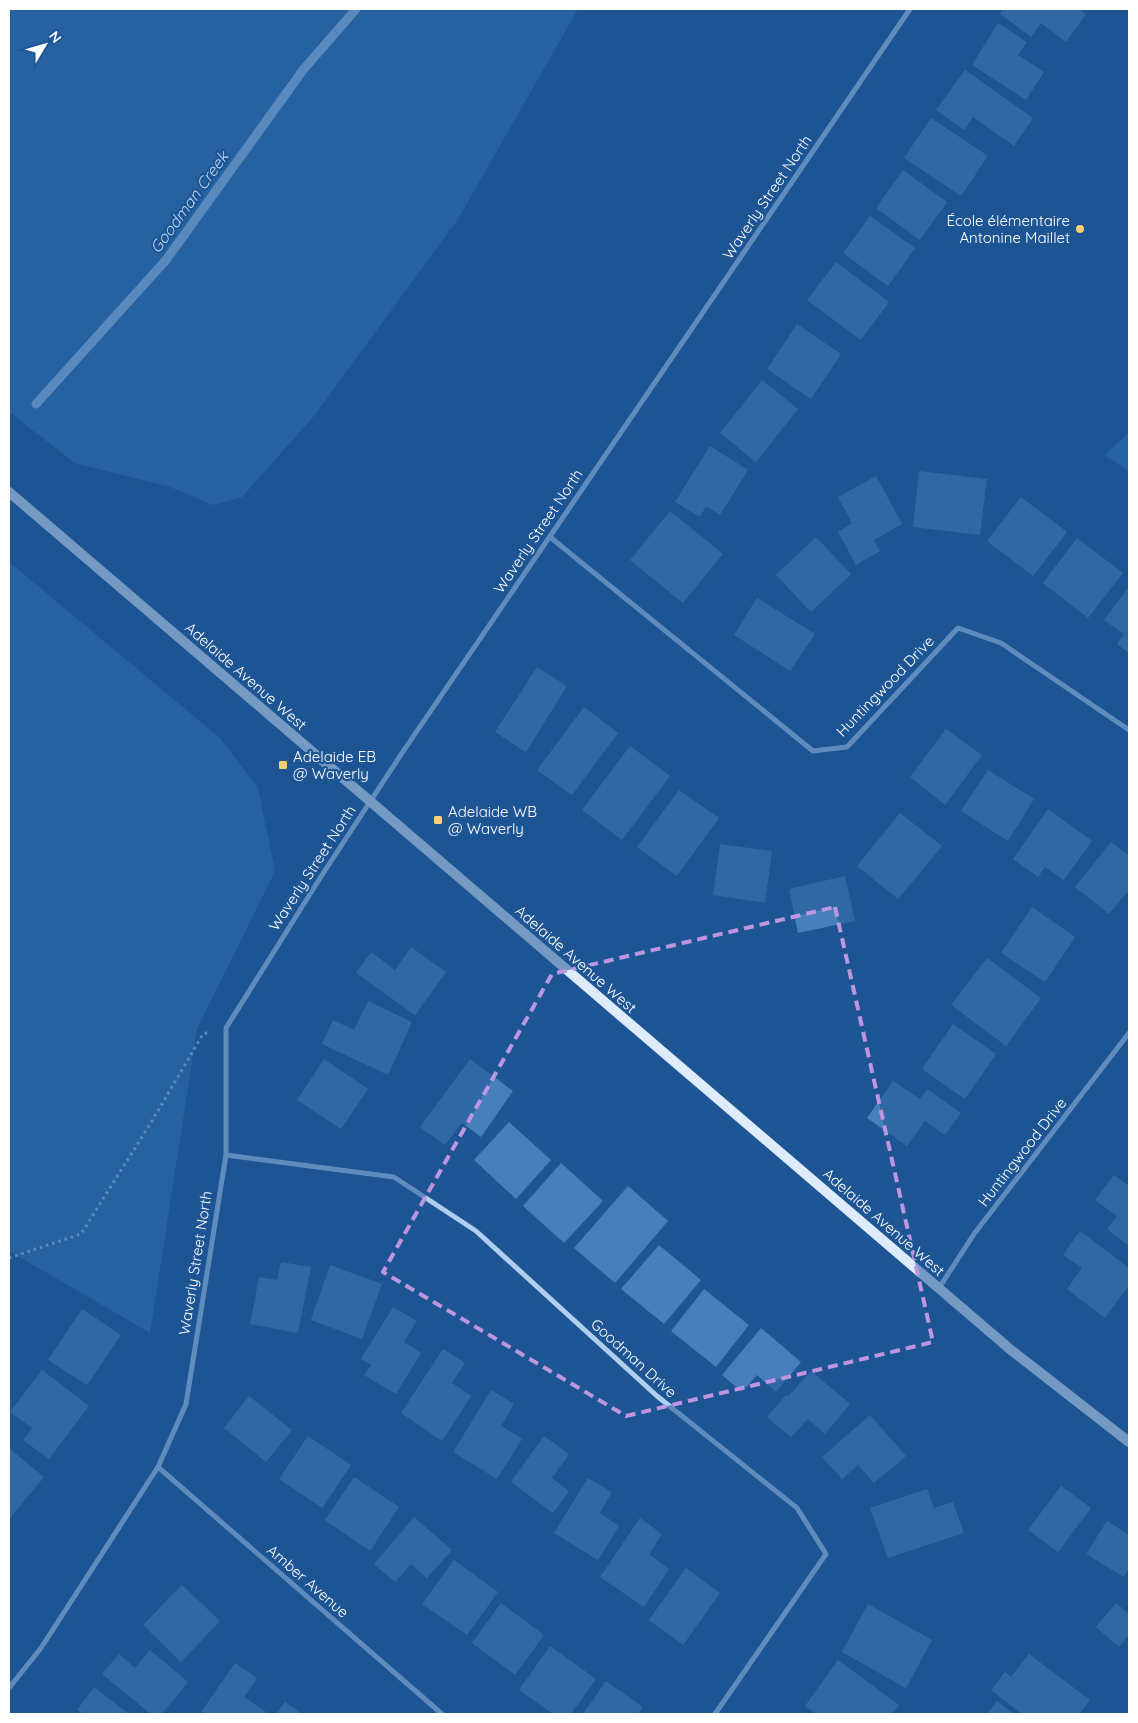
<svg xmlns="http://www.w3.org/2000/svg" width="1138" height="1723" viewBox="0 0 1138 1723" font-family="Quicksand,sans-serif">
	<style>
		.green { fill: #3270b2 }
		.lines { fill: none; stroke-linecap: round; stroke-linejoin: round }
		.stream { stroke: #a4caf0; stroke-width: 9 }
		.building { fill: #467fbb }
		.path { stroke: #b0ceee; stroke-width: 3; stroke-dasharray: 2.5 4; stroke-linecap: butt }
		.street { stroke: #b0ceee; stroke-width: 5 }
		.secondary { stroke: #ddebfa; stroke-width: 10 }
		.marked { fill: none; stroke: #bd96df; stroke-width: 4; stroke-dasharray: 10 6; stroke-linejoin: round }
		.poi-dot { fill: #fdd070; stroke: #1e5594; stroke-width: 2 }
		.labels { text-anchor: middle; dominant-baseline: central; stroke-width: 4.5; stroke-linejoin: round; paint-order: stroke }
		.street-label { font-size: 15px; fill: #fff; stroke: #1e5594 }
		.poi-label { font-size: 15px; fill: #fff; stroke: #1e5594; text-anchor: start }
		.water-label { font-size: 16px; font-style: italic; fill: #bdd8f5; stroke: #1e5594 }
	</style>
	<rect width="100%" height="100%" fill="#1e5594"/>
	<g class="green">
		<path d="M9 9H578L458 219 314 416 242 497 213 505 170 487 75 463 9 412Z"/>
		<path d="M1129 432V472L1105 455Z"/>
		<path d="M9 562 220 738 258 788 275 871 197 1029 150 1333 11 1252 9 1255Z"/>
	</g>
	<g class="lines">
		<path class="stream" d="M36 404 166 260 303 70 356 9"/>
	</g>
	<g class="building">
		<path d="M1004 9H1079L1086 14 1066 42 1041 23 1031 37 1000 14Z"/>
		<path d="M998 23 1027 42 1018 55 1044 72 1026 100 972 65Z"/>
		<path d="M965 70 1033 118 1014 146 973 117 964 130 936 110Z"/>
		<path d="M931 118 988 156 961 196 904 158Z"/>
		<path d="M903 170 947 202 920 240 876 208Z"/>
		<path d="M870 216 915 248 888 286 843 253Z"/>
		<path d="M836 262 889 302 861 340 807 300Z"/>
		<path d="M797 324 841 354 811 399 767 369Z"/>
		<path d="M762 380 798 409 756 462 720 433Z"/>
		<path d="M710 446 748 470 720 515 706 506 700 517 675 502Z"/>
		<path d="M919 471 987 479 980 535 913 527Z"/>
		<path d="M876 476 902 524 874 540 880 551 856 565 838 532 852 523 838 497Z"/>
		<path d="M1021 497 1067 532 1033 576 987 541Z"/>
		<path d="M670 511 723 554 683 603 630 560Z"/>
		<path d="M816 537 851 574 811 612 776 575Z"/>
		<path d="M1077 538 1123 573 1088 618 1043 583Z"/>
		<path d="M1129 587V653L1117 644 1124 634 1104 620Z"/>
		<path d="M757 598 815 634 790 671 734 635Z"/>
		<path d="M537 667 567 686 526 752 495 732Z"/>
		<path d="M584 707 618 733 572 795 537 770Z"/>
		<path d="M946 729 982 755 945 805 910 777Z"/>
		<path d="M630 746 670 776 622 840 582 810Z"/>
		<path d="M988 770 1034 799 1008 841 961 811Z"/>
		<path d="M679 790 719 818 677 876 637 847Z"/>
		<path d="M1048 809 1092 841 1064 880 1045 867 1038 877 1013 859Z"/>
		<path d="M900 813 942 846 898 899 857 866Z"/>
		<path d="M1111 842 1129 856V890L1109 914 1075 887Z"/>
		<path d="M720 844 772 851 765 903 713 895Z"/>
		<path d="M845 876 855 921 798 933 789 889Z"/>
		<path d="M1032 907 1075 937 1045 982 1001 953Z"/>
		<path d="M411 947 446 972 415 1015 356 973 371 952 395 970Z"/>
		<path d="M987 958 1041 998 1006 1046 951 1005Z"/>
		<path d="M368 1001 412 1022 388 1075 322 1044 333 1020 354 1030Z"/>
		<path d="M953 1024 996 1054 965 1099 922 1069Z"/>
		<path d="M324 1059 368 1089 341 1129 297 1100Z"/>
		<path d="M470 1059 513 1091 481 1137 462 1123 445 1145 420 1127Z"/>
		<path d="M893 1081 920 1099 927 1089 961 1113 945 1135 925 1121 907 1146 867 1118Z"/>
		<path d="M509 1122 551 1160 516 1199 474 1160Z"/>
		<path d="M561 1163 603 1201 564 1243 523 1206Z"/>
		<path d="M1114 1175 1129 1186V1246L1107 1229 1117 1216 1095 1200Z"/>
		<path d="M628 1186 668 1221 615 1283 574 1248Z"/>
		<path d="M1080 1231 1129 1268V1285L1105 1318 1067 1289 1082 1268 1063 1255Z"/>
		<path d="M659 1245 701 1280 664 1324 621 1289Z"/>
		<path d="M281 1262 311 1267 298 1333 250 1324 259 1277 277 1280Z"/>
		<path d="M330 1265 382 1284 362 1339 311 1320Z"/>
		<path d="M704 1289 749 1325 716 1367 671 1331Z"/>
		<path d="M393 1307 417 1321 404 1342 421 1353 396 1394 364 1375 371 1365 361 1359Z"/>
		<path d="M82 1309 121 1335 87 1385 48 1360Z"/>
		<path d="M761 1328 801 1362 776 1392 757 1375 742 1392 722 1375Z"/>
		<path d="M443 1349 465 1363 452 1383 471 1396 442 1441 401 1413Z"/>
		<path d="M42 1370 89 1406 49 1459 23 1440 32 1428 10 1412Z"/>
		<path d="M811 1371 850 1404 825 1434 808 1419 791 1437 767 1417 786 1395 788 1397Z"/>
		<path d="M491 1390 514 1404 501 1426 522 1439 497 1479 453 1452Z"/>
		<path d="M249 1396 292 1430 266 1462 224 1428Z"/>
		<path d="M870 1415 906 1456 874 1483 858 1465 842 1479 822 1457Z"/>
		<path d="M308 1436 351 1465 322 1508 279 1479Z"/>
		<path d="M544 1436 569 1454 552 1478 569 1491 553 1513 511 1482Z"/>
		<path d="M9 1448 44 1477 9 1519Z"/>
		<path d="M354 1477 399 1507 370 1551 325 1520Z"/>
		<path d="M588 1478 612 1492 600 1513 619 1526 598 1560 554 1533Z"/>
		<path d="M1061 1486 1091 1508 1058 1552 1028 1530Z"/>
		<path d="M927 1489 934 1508 953 1502 964 1533 888 1558 870 1508Z"/>
		<path d="M414 1517 452 1550 427 1578 411 1564 395 1582 374 1564Z"/>
		<path d="M640 1518 662 1534 649 1554 669 1569 644 1607 600 1577Z"/>
		<path d="M1107 1521 1129 1535V1568L1124 1577 1086 1554Z"/>
		<path d="M454 1560 498 1592 467 1635 422 1604Z"/>
		<path d="M686 1568 720 1593 683 1645 649 1620Z"/>
		<path d="M182 1585 220 1621 181 1662 143 1625Z"/>
		<path d="M501 1603 544 1635 515 1675 472 1643Z"/>
		<path d="M1116 1603 1129 1614V1635L1119 1647 1096 1627Z"/>
		<path d="M868 1604 932 1640 906 1688 842 1652Z"/>
		<path d="M550 1646 596 1679 571 1714H553L519 1690Z"/>
		<path d="M150 1650 188 1682 162 1714H151L102 1674 119 1654 135 1668Z"/>
		<path d="M1029 1654 1090 1700 1079 1714H1022L991 1690 1005 1672 1011 1677Z"/>
		<path d="M838 1660 899 1705 892 1714H816L805 1706Z"/>
		<path d="M235 1663 257 1678 244 1697 266 1712 265 1714H204L201 1712Z"/>
		<path d="M606 1681 643 1707 638 1714H583Z"/>
		<path d="M94 1687 129 1714H83L77 1710Z"/>
		<path d="M997 1701 1014 1714H987Z"/>
		<path d="M285 1702 302 1714H276Z"/>
	</g>
	<g class="lines">
		<path class="path" d="M9 1258 81 1234 152 1121 203 1034 209 1032"/>
		<g class="street">
			<path d="M550 537 813 751 847 747 958 628 1001 643 1129 730"/>
			<path d="M226 1155 394 1177 476 1231 657 1396 797 1508 826 1554 715 1714"/>
			<path d="M939 1288 974 1234 1129 1033"/>
			<path d="M158 1467 442 1714"/>
			<path d="M9 1688 41 1648 158 1467 186 1404 226 1155V1028L322 875 402 753 910 9"/>
		</g>
		<path class="secondary" d="M9 492 1011 1350 1129 1442"/>
	</g>
	<path d="M0 0H1138V1723H0ZM835 907 933 1342 626 1416 383 1272 552 974Z" fill="#1e5594" fill-opacity=".55" fill-rule="evenodd"/>
	<path class="marked" d="M835 907 933 1342 626 1416 383 1272 552 974Z"/>
	<g class="poi-dot">
		<circle cx="1080" cy="229" r="5"/>
		<rect x="278" y="760" width="10" height="10" rx="2.5"/>
		<rect x="433" y="815" width="10" height="10" rx="2.5"/>
	</g>
	<g class="labels">
		<g class="street-label">
			<text transform="translate(767 197) rotate(-56)">Waverly Street North</text>
			<text transform="translate(538 531) rotate(-56)">Waverly Street North</text>
			<text transform="translate(246 676) rotate(41)">Adelaide Avenue West</text>
			<text transform="translate(885 686) rotate(-46)">Huntingwood Drive</text>
			<text transform="translate(312 868) rotate(-57)">Waverly Street North</text>
			<text transform="translate(576 959) rotate(41)">Adelaide Avenue West</text>
			<text transform="translate(1022 1152) rotate(-52)">Huntingwood Drive</text>
			<text transform="translate(884 1222) rotate(41)">Adelaide Avenue West</text>
			<text transform="translate(195 1263) rotate(-81)">Waverly Street North</text>
			<text transform="translate(634 1358) rotate(42)">Goodman Drive</text>
			<text transform="translate(308 1581) rotate(41)">Amber Avenue</text>
		</g>
		<g class="poi-label">
			<text x="1070" y="220" text-anchor="end">École élémentaire<tspan x="1070" dy="17">Antonine Maillet</tspan></text>
			<text x="293" y="756">Adelaide EB<tspan x="293" dy="17">@ Waverly</tspan></text>
			<text x="448" y="811">Adelaide WB<tspan x="448" dy="17">@ Waverly</tspan></text>
		</g>
		<g class="water-label">
			<text transform="translate(189 202) rotate(-54)">Goodman Creek</text>
		</g>
	</g>
	<rect width="1138" height="1723" fill="none" stroke="#ffffff" stroke-width="20"/>
	<g transform="translate(45 45) rotate(52)" stroke="#1e5594" stroke-width="4" paint-order="stroke">
	<path d="M0-4L9 19L0 12L-9 19Z" fill="#ffffff"/>
	<text y="-8" font-size="14" font-weight="bold" text-anchor="middle" fill="#ffffff">N</text>
	</g>
</svg>
